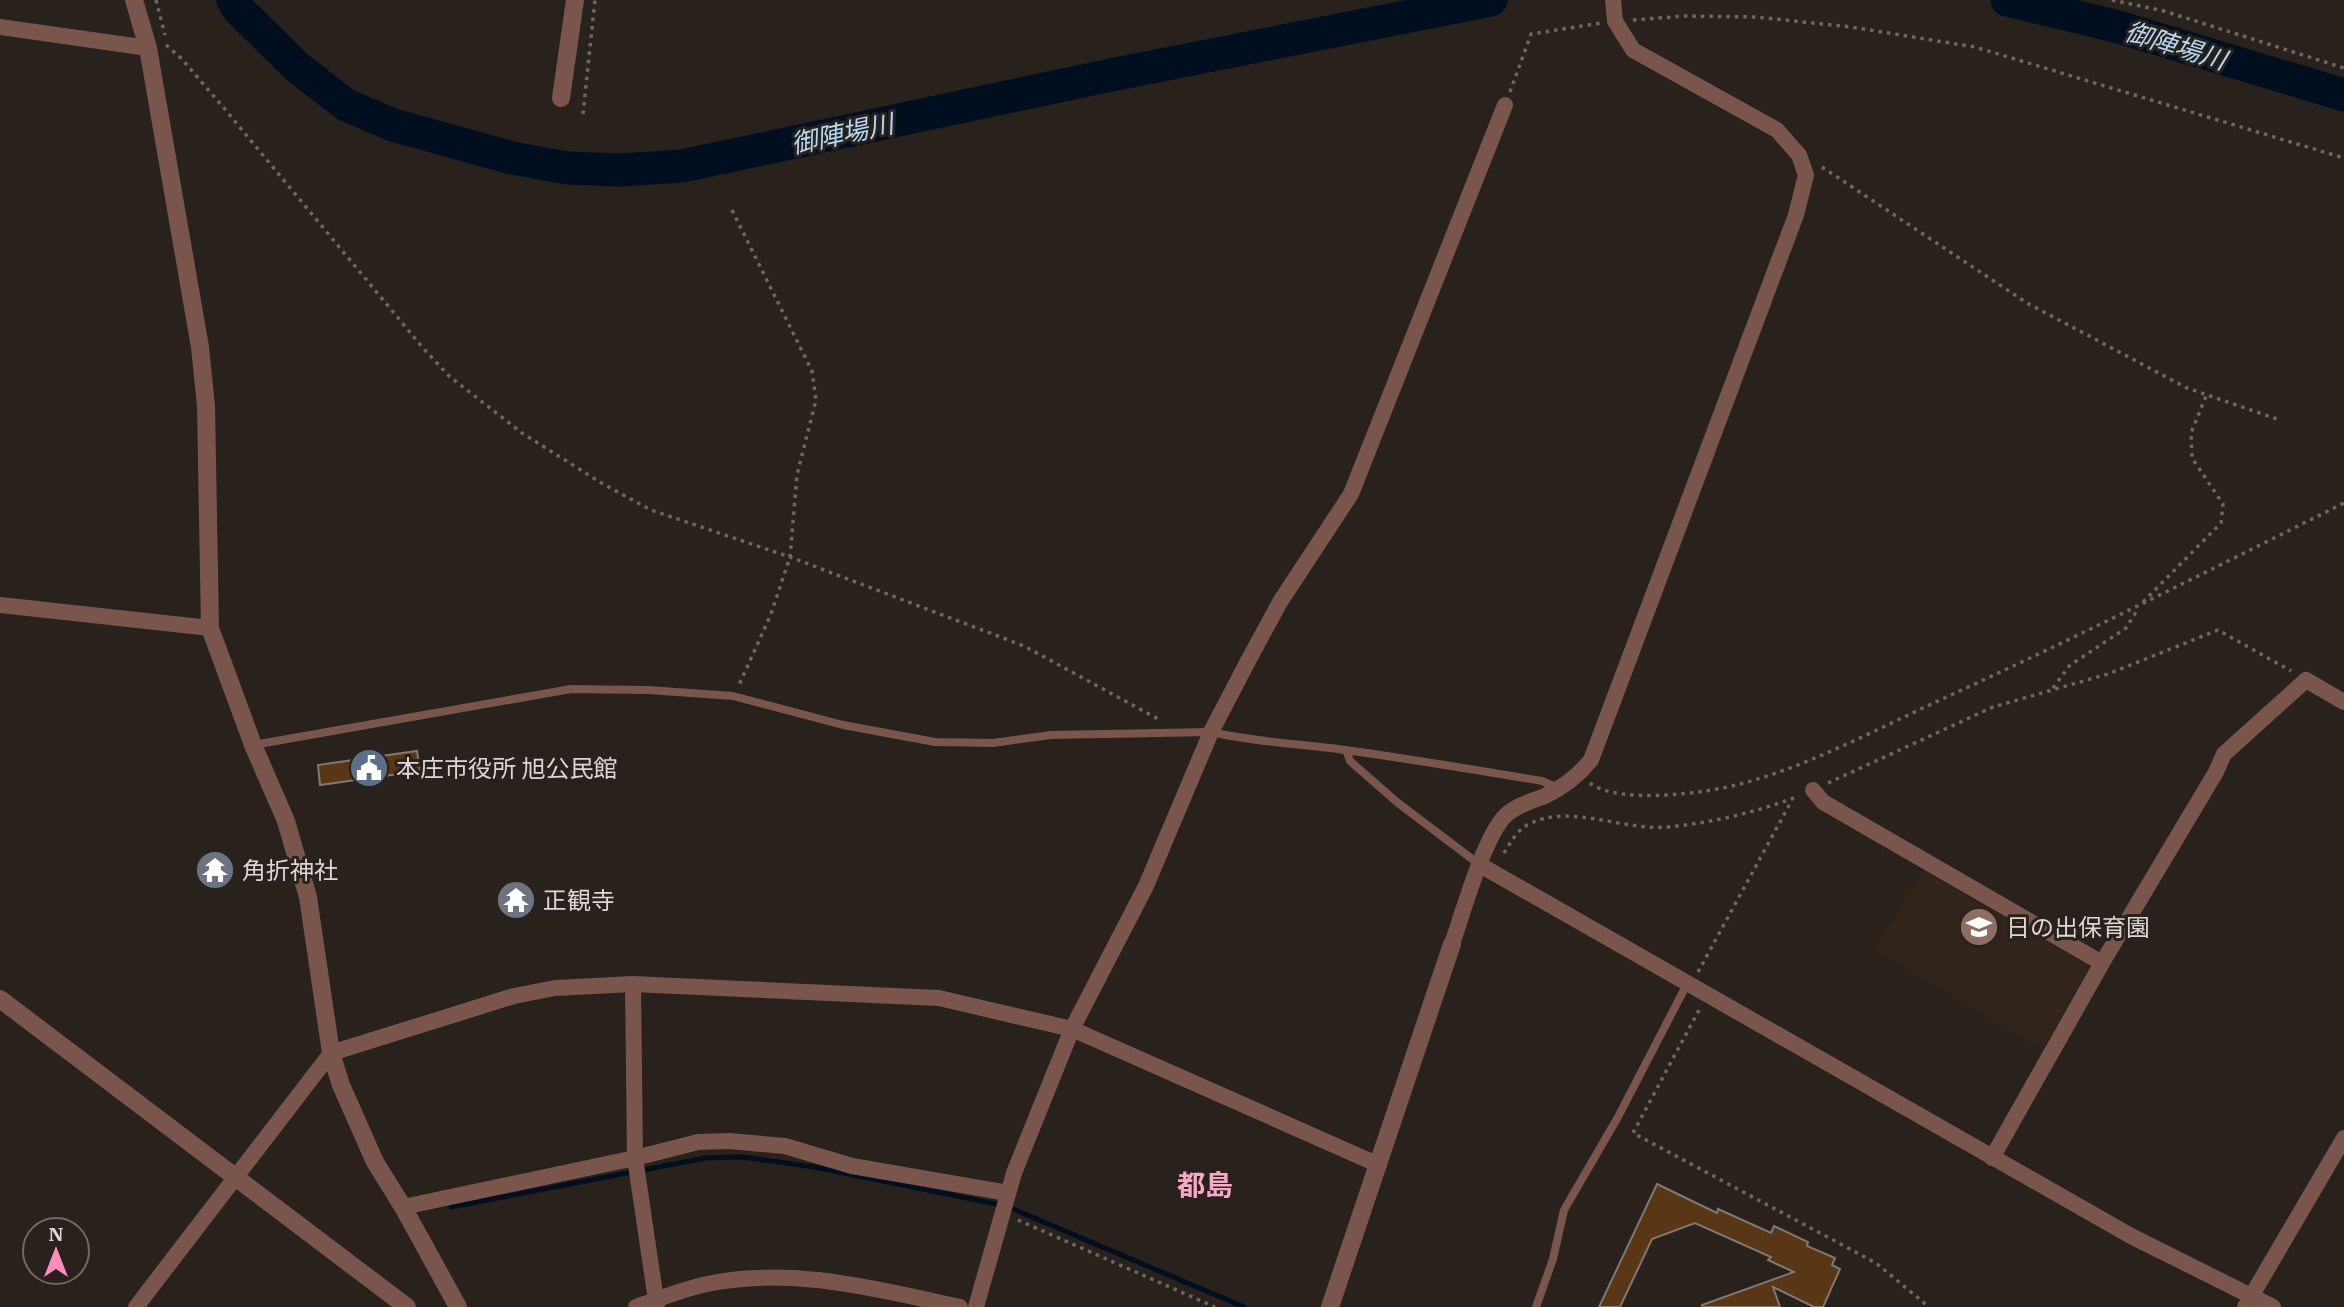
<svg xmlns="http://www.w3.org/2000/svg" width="2344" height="1307" viewBox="0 0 2344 1307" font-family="'IBM Plex Serif','Noto Sans JP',serif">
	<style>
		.built { fill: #31251b }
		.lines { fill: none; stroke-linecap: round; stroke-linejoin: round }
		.stream { stroke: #000f1f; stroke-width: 5 }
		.river { stroke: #000f1f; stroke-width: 33 }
		.building { fill: #593615; stroke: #817872; stroke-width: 2 }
		.path { stroke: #6d6762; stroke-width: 3.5; stroke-dasharray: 3.5 5; stroke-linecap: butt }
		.service { stroke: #79554b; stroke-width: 8 }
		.minor { stroke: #79554b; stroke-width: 16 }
		.tertiary { stroke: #79554b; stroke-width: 18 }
		.labels { text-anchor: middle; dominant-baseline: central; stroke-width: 6; stroke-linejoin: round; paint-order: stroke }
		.poi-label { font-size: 24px; fill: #dbd7d3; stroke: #28211c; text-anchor: start }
		.water-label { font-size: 26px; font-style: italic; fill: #b2d9f6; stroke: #28211c }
		.quarter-label { font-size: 28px; font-weight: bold; fill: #f7a8c6; stroke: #28211c }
	</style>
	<rect width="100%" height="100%" fill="#28211c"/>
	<path class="built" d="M1924 871 2087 965 2088 970 2043 1049 1873 949Z"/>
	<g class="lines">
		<path class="stream" d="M451 1207 705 1158 742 1157 814 1167 996 1204 1013 1209 1244 1307"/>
		<g class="river">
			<path d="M233 0 238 9 297 67 346 105 393 125 512 158 567 168 620 170 682 166 1111 75 1491 0"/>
			<path d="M2007 0 2115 26 2344 95"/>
		</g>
	</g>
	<g class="building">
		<path d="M417 751 420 771 320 785 318 765Z"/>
		<path d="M221 854 224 884 208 885 205 855Z"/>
		<path d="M527 885 531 912 505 915 502 888Z"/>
		<path d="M1657 1184 1717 1213 1718 1209 1771 1233 1774 1226 1808 1242 1807 1246 1835 1258 1832 1265 1840 1269 1823 1307H1814L1773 1287 1780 1307H1702V1305L1794 1272 1768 1260 1771 1257 1695 1223 1652 1239 1620 1307H1599Z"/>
	</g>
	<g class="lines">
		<g class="path">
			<path d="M156 0 165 35"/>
			<path d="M2112 0 2164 11 2344 68"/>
			<path d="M1633 20 1687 16 1756 17 1851 27 1975 47 2344 158"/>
			<path d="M166 45 181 58 223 107 423 348 449 376 522 433 603 484 651 510 790 557 1024 646 1160 720"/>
			<path d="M1510 92 1531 34 1601 23"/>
			<path d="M583 114 595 0"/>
			<path d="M1822 167 2027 303 2187 388 2277 419"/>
			<path d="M732 210 812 371 816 400 797 475 790 557 771 614 739 685"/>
			<path d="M2143 602 2221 523 2223 504 2192 458 2191 433 2206 396"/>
			<path d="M2053 688 2069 666 2126 628 2138 609"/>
			<path d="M1590 783C1618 805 1707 793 1740 784 1809 766 1875 730 1940 700 2076 638 2210 570 2344 503"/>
			<path d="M1828 783 1993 707 2108 674 2218 630 2291 671"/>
			<path d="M1504 853C1511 842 1517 830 1529 824 1569 803 1623 831 1667 827 1712 823 1757 812 1799 796"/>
			<path d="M1698 972 1792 800"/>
			<path d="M1699 1010 1633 1133 1876 1263 1929 1307"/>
			<path d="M1018 1220 1215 1307"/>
		</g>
		<g class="service">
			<path d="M253 745 571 689 648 690 733 696 843 725 935 742 993 743 1051 735 1211 732C1255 742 1301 744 1345 750 1411 759 1476 770 1542 781L1560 789"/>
			<path d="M1346 750 1350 761 1398 803 1480 865"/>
			<path d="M1536 1307 1553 1259 1564 1210 1618 1117 1687 984"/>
		</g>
		<g class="minor">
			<path d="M0 27 148 48"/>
			<path d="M0 605 210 628"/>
			<path d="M1813 790 1823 802 2102 963"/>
			<path d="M1480 865 2131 1236 2273 1307"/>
			<path d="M1452 944C1463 913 1484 836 1506 815 1517 805 1532 801 1545 796 1564 787 1578 776 1591 760L1796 215 1806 175 1799 155 1777 130 1633 50 1615 21 1613 0"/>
			<path d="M633 984 635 1158 657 1307"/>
			<path d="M1992 1158 2102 963 2216 772 2224 754 2306 680 2344 702"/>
			<path d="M403 1207 635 1158 698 1142 729 1141 785 1146 852 1166 1008 1193"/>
			<path d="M136 1307 331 1053 514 996 555 988 633 984 939 998 1072 1029 1379 1165"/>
			<path d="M636 1307C659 1299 683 1289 707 1284 792 1266 876 1289 960 1307"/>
			<path d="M976 1307 1014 1173 1072 1029 1146 886 1211 732 1248 661 1280 602 1351 494 1505 105"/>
			<path d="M2245 1307 2344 1138"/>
		</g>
		<g class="tertiary">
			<path d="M134 0 148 48 200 347 206 406 210 628 253 745 286 821 308 897 331 1053 341 1085 375 1162 403 1207 458 1307"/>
			<path d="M561 98 575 0"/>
			<path d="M0 999 407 1307"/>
			<path d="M1330 1307 1452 944"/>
		</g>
	</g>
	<defs>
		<g id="civic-disc" transform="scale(2.0125)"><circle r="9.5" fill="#5c6f8a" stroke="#28211c"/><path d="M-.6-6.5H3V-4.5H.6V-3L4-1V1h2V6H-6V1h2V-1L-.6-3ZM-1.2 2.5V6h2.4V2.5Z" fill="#fff"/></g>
		<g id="temple-disc" transform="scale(2.0125)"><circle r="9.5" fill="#6b7280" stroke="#28211c"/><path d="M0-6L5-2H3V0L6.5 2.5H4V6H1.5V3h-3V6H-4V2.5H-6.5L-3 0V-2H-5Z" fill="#fff"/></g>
		<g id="school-disc" transform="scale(2.0125)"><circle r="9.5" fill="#8d6e63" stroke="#28211c"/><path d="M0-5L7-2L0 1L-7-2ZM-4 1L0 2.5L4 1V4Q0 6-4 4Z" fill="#fff"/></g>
	</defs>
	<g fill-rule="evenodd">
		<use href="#civic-disc" x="369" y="768"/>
		<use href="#temple-disc" x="215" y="870"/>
		<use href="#temple-disc" x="516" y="900"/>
		<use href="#school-disc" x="1979" y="927"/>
	</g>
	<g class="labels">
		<g class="poi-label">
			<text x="396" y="768">本庄市役所 旭公民館</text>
			<text x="242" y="870">角折神社</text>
			<text x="543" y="900">正観寺</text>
			<text x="2006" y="927">日の出保育園</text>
		</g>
		<g class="water-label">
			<text transform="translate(2176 45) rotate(17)">御陣場川</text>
			<text transform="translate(842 133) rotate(-12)">御陣場川</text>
		</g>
		<g class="quarter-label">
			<text x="1205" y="1184">都島</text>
		</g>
	</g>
	<g transform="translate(56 1251)"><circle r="33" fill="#28211c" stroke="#706a65" stroke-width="2"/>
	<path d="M0-5L12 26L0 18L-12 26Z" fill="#fe8ebc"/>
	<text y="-10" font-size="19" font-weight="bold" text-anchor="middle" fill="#dbd7d3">N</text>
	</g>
</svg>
